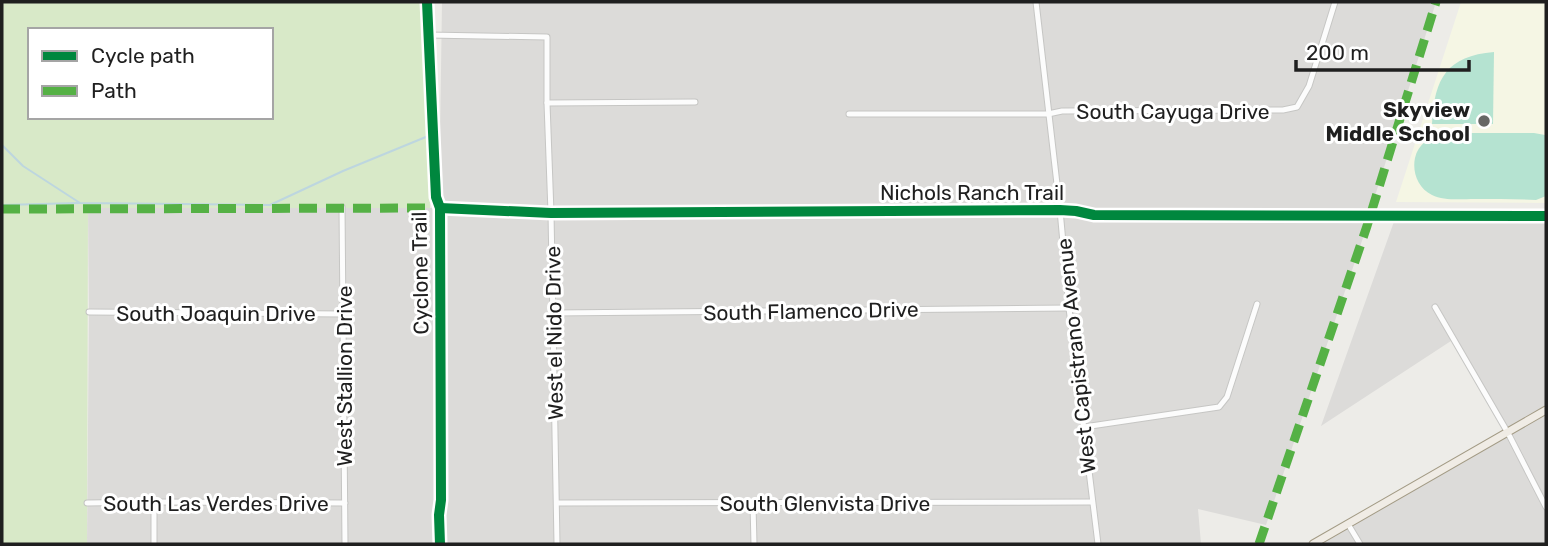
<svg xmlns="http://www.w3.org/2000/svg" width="1548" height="546" viewBox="0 0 1548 546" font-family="Rubik,sans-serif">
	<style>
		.residential { fill: #dcdbd9 }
		.education { fill: #f5f6e4 }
		.grass { fill: #d8e9c8; fill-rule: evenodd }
		.pitch { fill: #b5e3d1 }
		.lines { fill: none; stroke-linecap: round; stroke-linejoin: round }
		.stream { stroke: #bdd6df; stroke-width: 2 }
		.minor-casing { stroke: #c6c6c4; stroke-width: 7 }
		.major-casing { stroke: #a39b85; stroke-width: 9 }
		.minor { stroke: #fcfcfc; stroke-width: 5 }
		.major { stroke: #f0ece5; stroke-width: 7 }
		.quiet { stroke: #55b145; stroke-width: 9; stroke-dasharray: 18 9; stroke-linecap: butt }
		.cycleway-casing { stroke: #fff; stroke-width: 15 }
		.cycleway { stroke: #00873e; stroke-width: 10 }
		.poi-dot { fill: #676765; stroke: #fff; stroke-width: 2.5 }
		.labels { text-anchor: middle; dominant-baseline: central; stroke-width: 6; stroke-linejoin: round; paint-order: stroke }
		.poi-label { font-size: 21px; font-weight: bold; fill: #1f1f1f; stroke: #fff; text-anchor: end }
		.street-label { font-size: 21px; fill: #1f1f1f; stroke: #fff }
	</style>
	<rect width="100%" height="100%" fill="#edece8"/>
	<g class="residential">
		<path d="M442 2H1436L1369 215 1367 226 1266 525 1198 509 1201 544H87L89 312 88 208H439Z"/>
		<path d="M1396 216H1546V544H1313L1508 433 1454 339 1321 426Z"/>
	</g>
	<path class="education" d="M1461 2H1546V203L1396 202Z"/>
	<path class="grass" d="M2 2H424L430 208H88L87 544H2ZM30 30H271V117H30Z"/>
	<g class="pitch">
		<path d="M1494 52 1493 124H1432C1434 78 1447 56 1494 52Z"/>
		<path d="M1442 133H1534L1545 135H1546V196L1536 200C1516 199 1495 199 1475 199 1462 199 1444 201 1432 195 1418 188 1412 172 1415 158 1418 144 1430 137 1442 133Z"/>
	</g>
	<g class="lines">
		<g class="stream">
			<path d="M2 145 23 166 80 203 270 205 343 171 438 132"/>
			<path d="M2 205 79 203"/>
		</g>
		<g class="minor-casing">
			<g id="minor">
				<path d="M1036 2 1060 210 1069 308 1098 544"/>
				<path d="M428 35 547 37V103L551 213 557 544"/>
				<path d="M547 103 695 102"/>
				<path d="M849 114H1048L1062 111 1283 110 1297 107 1309 86 1335 2"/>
				<path d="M342 207 345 544"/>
				<path d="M1435 307 1508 433 1546 507"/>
				<path d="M89 312 343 314"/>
				<path d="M553 313 1069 308"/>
				<path d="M1084 427 1219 407 1227 397 1257 304"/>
				<path d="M87 503 154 502 345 503"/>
				<path d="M557 503 1092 502"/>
				<path d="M753 504 754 544"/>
				<path d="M1348 524 1360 544"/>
				<path d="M154 544V502"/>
			</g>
		</g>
		<g class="major-casing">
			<path id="major" d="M1313 544 1546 410"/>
		</g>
		<use href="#minor" class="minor"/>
		<use href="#major" class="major"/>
		<g class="quiet">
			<path d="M2 209 440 208"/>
			<path d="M1259 544 1367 226 1436 2"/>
		</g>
		<g class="cycleway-casing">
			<g id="cycleway">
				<path d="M427 2 436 197 440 208 441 500 439 515 440 544"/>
				<path d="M440 208 551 213 1060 210 1076 211 1094 215 1546 216"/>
			</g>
		</g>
		<use href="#cycleway" class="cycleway"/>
	</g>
	<circle class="poi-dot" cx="1484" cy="121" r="7"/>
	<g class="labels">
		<g class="poi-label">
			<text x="1470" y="109">Skyview<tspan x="1470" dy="24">Middle School</tspan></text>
		</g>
		<g class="street-label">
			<text x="1173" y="111">South Cayuga Drive</text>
			<text x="972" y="192">Nichols Ranch Trail</text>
			<text transform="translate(420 273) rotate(-91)">Cyclone Trail</text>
			<text transform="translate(811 311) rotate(-1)">South Flamenco Drive</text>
			<text x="216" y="313">South Joaquin Drive</text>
			<text transform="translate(554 333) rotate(-91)">West el Nido Drive</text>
			<text transform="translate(1076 356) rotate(-96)">West Capistrano Avenue</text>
			<text transform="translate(344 376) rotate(-90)">West Stallion Drive</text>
			<text x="216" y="503">South Las Verdes Drive</text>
			<text x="825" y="503">South Glenvista Drive</text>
		</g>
	</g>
	<rect width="1548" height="546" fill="none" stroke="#1f1f1f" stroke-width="7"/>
	<rect x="28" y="28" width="245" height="91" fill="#ffffff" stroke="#a5a5a5" stroke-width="2"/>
	<rect x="42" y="51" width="35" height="10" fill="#00873e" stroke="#a5a5a5" stroke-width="2"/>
	<text x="91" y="63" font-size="21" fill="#1f1f1f">Cycle path</text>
	<rect x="42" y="86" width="35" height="10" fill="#55b145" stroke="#a5a5a5" stroke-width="2"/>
	<text x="91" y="98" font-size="21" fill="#1f1f1f">Path</text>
	<path d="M1296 60v10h173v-10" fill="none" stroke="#1f1f1f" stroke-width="3.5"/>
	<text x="1306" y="60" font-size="21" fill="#1f1f1f" stroke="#ffffff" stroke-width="5" paint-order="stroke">200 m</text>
</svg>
